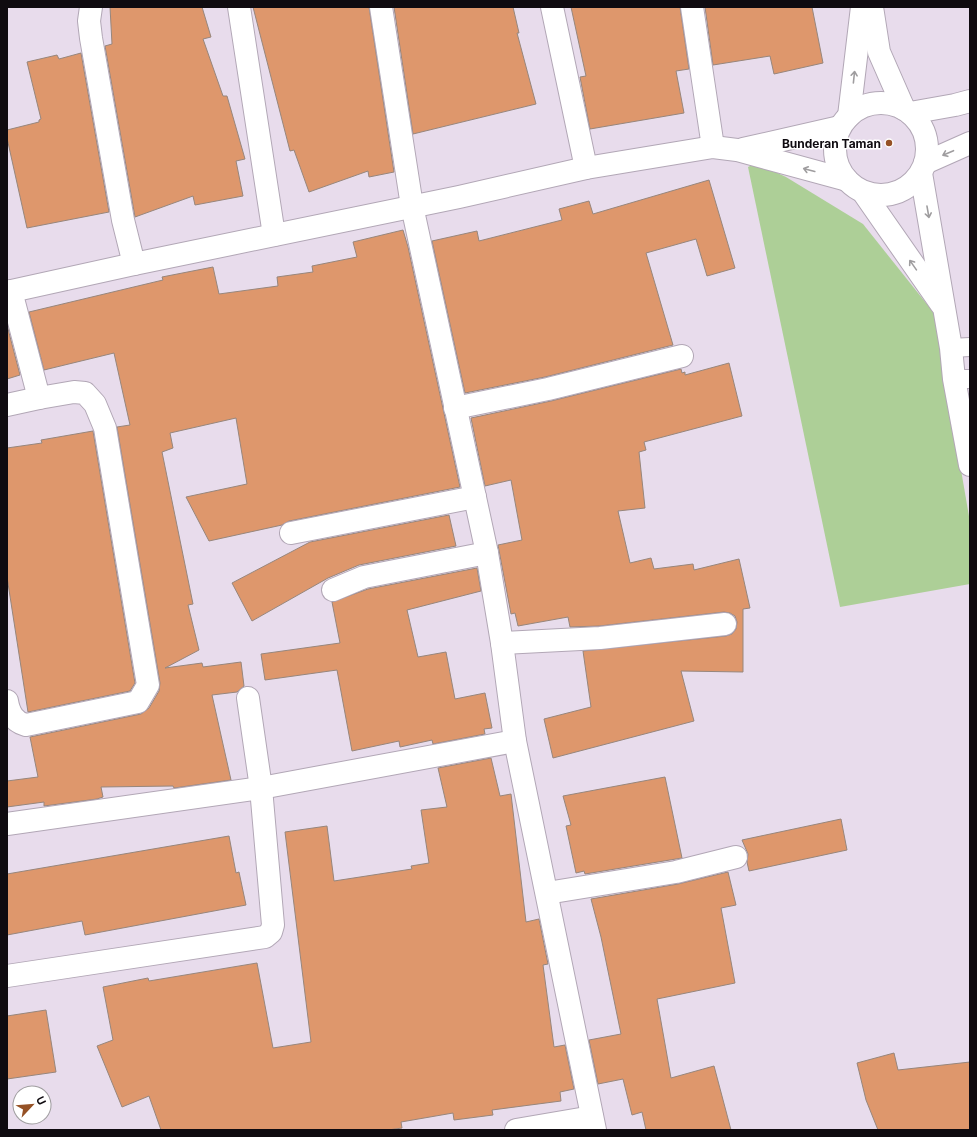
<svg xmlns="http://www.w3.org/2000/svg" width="977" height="1137" viewBox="0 0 977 1137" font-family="Inter,sans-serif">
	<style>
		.green { fill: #adcf97 }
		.building { fill: #de976c; stroke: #97867c }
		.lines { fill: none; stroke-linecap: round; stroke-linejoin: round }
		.service-casing { stroke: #b2a7b6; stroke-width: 20 }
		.minor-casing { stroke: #b2a7b6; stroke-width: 24 }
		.tertiary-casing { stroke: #b2a7b6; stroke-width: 24 }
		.service { stroke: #fff; stroke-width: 18 }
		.minor { stroke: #fff; stroke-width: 22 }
		.tertiary { stroke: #fff; stroke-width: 22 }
		.oneway { stroke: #9f9d9f }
		.poi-dot { fill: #955125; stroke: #fff; stroke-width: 1.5 }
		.labels { text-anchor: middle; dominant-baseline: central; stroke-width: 3; stroke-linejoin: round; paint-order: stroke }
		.poi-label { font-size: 12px; font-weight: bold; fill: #0f0b10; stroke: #fff; text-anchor: end }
	</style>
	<rect width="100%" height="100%" fill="#e8dcec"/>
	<path class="green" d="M756 163 786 177 863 224 934 313 970 522V584L840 607 748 167Z"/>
	<g class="building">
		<path d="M110 7H202L211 37 203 39 223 96H227L245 159 236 161 243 196 195 205 193 196 135 217 105 46 112 44Z"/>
		<path d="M253 7H369L394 172 369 177 368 171 309 192 294 150 290 151Z"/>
		<path d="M394 7H513L519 33H517L536 104 413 134Z"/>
		<path d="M571 7H680L689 69 676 71 684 113 590 129 580 77 586 76Z"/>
		<path d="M705 7H812L823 63 774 74 770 56 713 65Z"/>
		<path d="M81 53 109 212 27 228 7 138V130L39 122V120L41 119 27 62 57 55 59 59Z"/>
		<path d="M709 180 735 268 707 276 696 239 646 253 673 345 545 377 465 393 432 241 477 231 479 241 562 220 559 209 589 201 593 214Z"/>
		<path d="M403 230 408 247 460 487 289 521 282 525 209 541 186 497 247 484 236 418 170 433 173 448 162 452 193 604 188 605 199 650 165 668 202 663 203 667 241 662 244 686 237 692 212 695 231 780 174 788 173 786 101 787 103 797 97 799 44 806V802L7 807V781L38 777 30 737 141 714 149 708 159 691 160 683 117 427 130 425 114 353 44 370 29 312 163 280 162 277 213 267 219 294 278 286 277 277 313 272 312 266 357 257 353 242Z"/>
		<path d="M7 325 20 375 7 379Z"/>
		<path d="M729 363 742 416 644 442 646 450 639 452 645 508 618 511 630 563 651 558 654 569 693 564 694 570 739 559 750 608 743 609V672L681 671 694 721 553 758 544 719 591 707 583 651 726 636 732 634 736 629 737 622 735 616 730 613 724 612 599 626 570 627 568 617 518 626 515 613 511 614 498 545 522 540 511 480 485 486 471 418 551 401 681 369 682 373 685 372V375Z"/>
		<path d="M93 431 135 683 130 691 28 712 7 577V448L42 443 41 440Z"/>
		<path d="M449 515 456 546 359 565 328 578 252 621 232 583 310 542Z"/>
		<path d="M477 568 481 591 407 610 418 657 446 652 455 699 485 693 492 728 484 729 485 734 433 744 432 740 400 747 399 741 352 751 337 670 265 680 261 654 340 643 332 602 368 589Z"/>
		<path d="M491 758 500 796 511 794 526 922 539 919 548 964 543 965 554 1047 565 1045 574 1089 560 1092 561 1101 492 1110 493 1115 454 1120 453 1113 401 1122 402 1128 388 1130H161L149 1096 122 1107 97 1046 113 1040 103 987 148 978 149 981 257 963 273 1048 311 1042 285 832 327 826 334 881 412 869 411 866 429 863 421 810 447 807 438 768Z"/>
		<path d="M665 777 682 858 585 874 584 871 576 873 566 826 571 825 563 796Z"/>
		<path d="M841 819 847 850 749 871 747 862 748 854 742 840Z"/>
		<path d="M229 836 236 873 239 872 246 905 85 935 82 921 7 935V874Z"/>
		<path d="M728 872 736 905 721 908 735 983 657 999 671 1078 714 1066 731 1130H646L642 1112 632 1115 623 1079 598 1084 589 1040 621 1034 601 937 591 899 678 884Z"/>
		<path d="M46 1010 56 1072 7 1079V1016Z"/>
		<path d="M894 1053 898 1070 970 1062V1130H878L866 1100 857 1063Z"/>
	</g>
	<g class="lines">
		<g class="service-casing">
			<g id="service">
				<path d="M951 348 970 347"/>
				<path d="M954 379H970"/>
			</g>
		</g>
		<g class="minor-casing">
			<g id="minor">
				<path d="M91 7 89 21 91 38 123 220 134 264"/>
				<path d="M239 7 274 235"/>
				<path d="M381 7 412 206 487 553 502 643 515 741 595 1130"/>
				<path d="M552 7 586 168"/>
				<path d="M692 7 713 147"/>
				<path d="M7 405 39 398"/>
				<path d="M455 408 548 389 682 356"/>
				<path d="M291 533 475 497"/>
				<path d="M333 590 364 577 487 553"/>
				<path d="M502 643 600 638 725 624"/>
				<path d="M7 701C9 713 14 722 26 725L138 702 148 685 105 428 95 404 85 393 74 392 39 398 11 291"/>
				<path d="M7 824 261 788 515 741"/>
				<path d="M547 893 676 872 736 857"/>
				<path d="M7 976 265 937 271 932 273 925 261 788 248 698"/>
				<path d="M516 1130 592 1117"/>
			</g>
		</g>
		<g class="tertiary-casing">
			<g id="tertiary">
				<path d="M872 7 879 52 904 109"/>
				<circle cx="881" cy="149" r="46"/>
				<path d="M910 113 955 105 970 101"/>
				<path d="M849 116 862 7"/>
				<path d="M743 149 840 127"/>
				<path d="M925 163 970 143"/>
				<path d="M921 173 951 348 954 379 970 465"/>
				<path d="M863 192 941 304"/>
				<path d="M7 292 134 264 459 197 586 168 713 147 737 150 847 180"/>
			</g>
		</g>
		<use href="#service" class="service"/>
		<use href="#minor" class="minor"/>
		<use href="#tertiary" class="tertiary"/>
	</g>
	<defs><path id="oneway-shaft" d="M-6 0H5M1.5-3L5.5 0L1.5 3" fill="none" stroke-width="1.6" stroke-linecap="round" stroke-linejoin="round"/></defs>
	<g class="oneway">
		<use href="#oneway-shaft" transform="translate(854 77) rotate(-84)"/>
		<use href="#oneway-shaft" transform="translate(948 153) rotate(157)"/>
		<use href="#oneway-shaft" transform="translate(809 170) rotate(-165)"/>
		<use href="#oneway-shaft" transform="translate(928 212) rotate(80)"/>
		<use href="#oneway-shaft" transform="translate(913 265) rotate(-125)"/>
	</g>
	<circle class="poi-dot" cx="889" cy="143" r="4"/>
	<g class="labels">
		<g class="poi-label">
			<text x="881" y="143">Bunderan Taman</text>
		</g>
	</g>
	<rect width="977" height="1137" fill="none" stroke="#0f0b10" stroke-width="16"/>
	<g transform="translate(32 1105) rotate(64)"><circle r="19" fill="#ffffff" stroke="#9f9d9f"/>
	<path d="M0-3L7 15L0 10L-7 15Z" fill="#955125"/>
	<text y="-6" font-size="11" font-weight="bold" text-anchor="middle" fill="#0f0b10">U</text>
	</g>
</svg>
